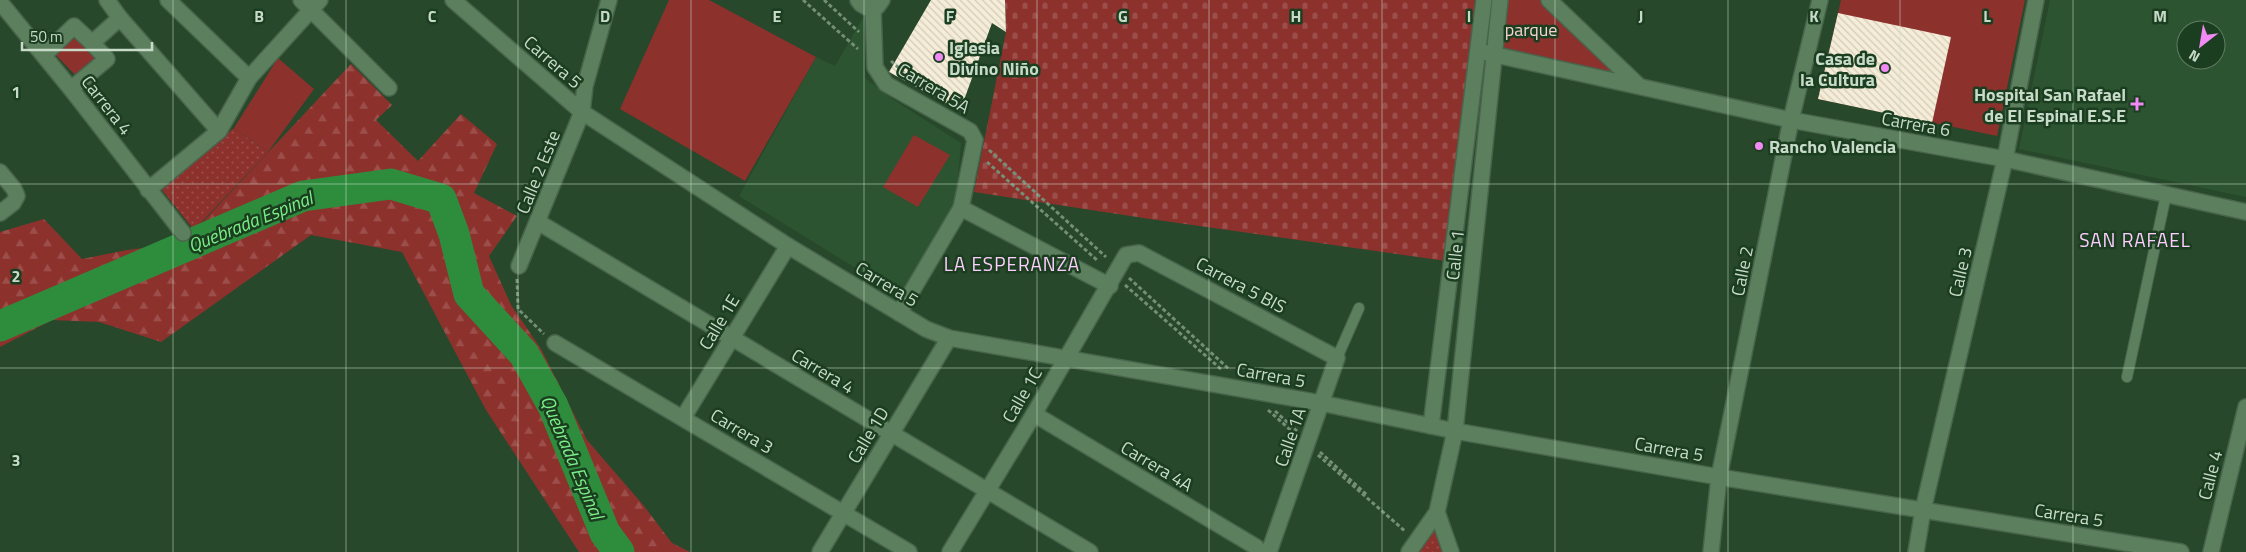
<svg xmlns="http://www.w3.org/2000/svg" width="2246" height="552" viewBox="0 0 2246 552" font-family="'Titillium Web',sans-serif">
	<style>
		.built { fill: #2c5430; fill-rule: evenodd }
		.grass { fill: url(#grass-dots) }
		.forest { fill: url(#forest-firs) }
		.cemetery { fill: url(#cemetery-stones) }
		.park { fill: #8d312d }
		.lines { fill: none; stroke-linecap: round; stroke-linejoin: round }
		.river { stroke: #2e8d3d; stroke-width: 31 }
		.building { fill: url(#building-back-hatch) }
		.service-casing { stroke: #48654c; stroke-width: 12 }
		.pedestrian-casing { stroke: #48654c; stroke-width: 18 }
		.minor-casing { stroke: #48654c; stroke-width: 18 }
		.path { stroke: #758f77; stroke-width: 3; stroke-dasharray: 4 2.5; stroke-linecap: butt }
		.service { stroke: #5c805e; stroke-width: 10 }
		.pedestrian { stroke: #5c805e; stroke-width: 15 }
		.minor { stroke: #5c805e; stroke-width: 15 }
		.grid { fill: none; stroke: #c8dbc9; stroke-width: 1; stroke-opacity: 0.55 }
		.poi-dot { fill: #f18af4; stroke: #1c3e20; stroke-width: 2 }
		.labels { text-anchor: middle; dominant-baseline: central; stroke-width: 5; stroke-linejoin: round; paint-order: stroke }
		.park-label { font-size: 18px; fill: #f3d4d0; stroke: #1c3e20 }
		.poi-label { font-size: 18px; font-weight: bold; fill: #c8dbc9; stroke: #1c3e20; text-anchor: start }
		.street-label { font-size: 18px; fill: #c8dbc9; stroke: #1c3e20 }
		.water-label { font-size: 19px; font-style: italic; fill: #7bee87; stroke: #1c3e20 }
		.neighbourhood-label { font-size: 19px; letter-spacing: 1px; fill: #fdcffe; stroke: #1c3e20 }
		.grid-label { font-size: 16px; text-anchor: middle; font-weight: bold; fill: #c8dbc9; stroke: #1c3e20; stroke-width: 5; stroke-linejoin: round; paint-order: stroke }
	</style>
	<defs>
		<pattern id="grass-dots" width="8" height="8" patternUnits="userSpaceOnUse" patternTransform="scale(1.25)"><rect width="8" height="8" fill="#8d312d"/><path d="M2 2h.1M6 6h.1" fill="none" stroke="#9c4e4a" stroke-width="1.8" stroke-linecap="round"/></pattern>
		<pattern id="forest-firs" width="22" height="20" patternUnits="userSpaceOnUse" patternTransform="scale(1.25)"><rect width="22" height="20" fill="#8d312d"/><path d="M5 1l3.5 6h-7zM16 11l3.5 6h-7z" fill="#9c4e4a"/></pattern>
		<pattern id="cemetery-stones" width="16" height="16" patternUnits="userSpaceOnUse" patternTransform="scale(1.25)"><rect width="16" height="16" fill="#8d312d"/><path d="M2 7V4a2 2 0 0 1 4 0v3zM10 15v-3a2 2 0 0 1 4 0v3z" fill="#9c4e4a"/></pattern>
		<pattern id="building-back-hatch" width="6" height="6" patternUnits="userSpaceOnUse" patternTransform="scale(1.25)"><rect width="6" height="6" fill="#f6edd8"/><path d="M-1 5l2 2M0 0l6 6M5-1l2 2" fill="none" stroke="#d1cbb9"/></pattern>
	</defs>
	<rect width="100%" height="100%" fill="#27482a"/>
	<g class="built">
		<path d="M2050 0H2246V197L2019 149ZM2186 30H2216V60H2186Z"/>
		<path d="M864 16 865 78 894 100 961 143 955 214 907 300 739 196 816 57 835 66Z"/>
	</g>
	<g class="grass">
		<path d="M234 128 268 152 194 230 162 190Z"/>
		<path d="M1434 529 1443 552H1418Z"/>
	</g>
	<path class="forest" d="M351 64 392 105 376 120 418 161 461 114 497 144 474 193 517 216 489 256 511 305 541 349 587 440 644 506 672 543 690 552H579L486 410 402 252 311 235 161 342 99 322 52 320 0 347V232L44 219 82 259 127 250 183 243Z"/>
	<path class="cemetery" d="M1005 0H1475L1446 261 1150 219 974 192 1006 32Z"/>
	<g class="park">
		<path d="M669 0H709L816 57 745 181 620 109Z"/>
		<path d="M1504 0H1546L1619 74 1616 80 1497 49Z"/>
		<path d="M1841 0H2025L1997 136 1818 99Z"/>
		<path d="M76 32 100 58 78 78 52 51Z"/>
		<path d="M278 58 314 89 268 152 234 128Z"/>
		<path d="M914 135 950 155 918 207 883 187Z"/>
	</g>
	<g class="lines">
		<path class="river" d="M0 326 303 196 391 184 441 199 454 234 469 294 524 354 553 406 605 533 619 552"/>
	</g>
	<g class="building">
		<path d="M931 0H1005L1006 32 992 23 960 111 889 72Z"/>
		<path d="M1838 13 1951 37 1932 123 1818 99Z"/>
	</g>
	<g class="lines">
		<g class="service-casing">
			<g id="service">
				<path d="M1337 358 1359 308"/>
				<path d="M2127 377 2166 195"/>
			</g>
		</g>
		<g class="pedestrian-casing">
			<g id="pedestrian">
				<path d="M44 55 74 26 92 43 120 18"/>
				<path d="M71 89 107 59 92 43"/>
			</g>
		</g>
		<g class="minor-casing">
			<g id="minor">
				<path d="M107 0 120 18 219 131"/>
				<path d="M168 0 249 78"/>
				<path d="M301 0 389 88"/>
				<path d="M453 0 582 112 788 246 926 329 949 338 1321 403 1455 431 1719 477 2181 552"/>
				<path d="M858 0 861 4 868 8 877 7 882 0"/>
				<path d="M1549 0 1638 85"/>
				<path d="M0 2 71 89 183 233"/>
				<path d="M873 8 875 67 886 84 970 131 975 140 961 208 899 313"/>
				<path d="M1478 51 1791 120 2005 159 2246 212"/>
				<path d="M0 172 14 189 17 196 13 203 0 213"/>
				<path d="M148 190 219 131 249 78 320 0"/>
				<path d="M961 208 1110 286"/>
				<path d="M538 222 1090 552"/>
				<path d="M519 266 582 112 585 86 609 0"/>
				<path d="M555 343 909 552"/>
				<path d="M1034 414 1256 547 1260 552"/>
				<path d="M683 418 788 246"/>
				<path d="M1431 426 1484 0"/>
				<path d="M1437 512 1451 552"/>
				<path d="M820 552 949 338"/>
				<path d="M950 552 1034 414 1126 255 1139 253 1337 358 1269 552"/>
				<path d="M1409 552 1437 512 1455 431 1500 0"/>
				<path d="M1711 552 1719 477 1791 120 1820 0"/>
				<path d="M1916 552 1923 510 2005 159 2036 0"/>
				<path d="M2211 552 2246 407"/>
			</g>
		</g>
		<g class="path">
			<path d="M803 0 858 49"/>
			<path d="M824 0 859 32"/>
			<path d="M891 61 909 77"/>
			<path d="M989 150 1106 257"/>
			<path d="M987 162 1098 261"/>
			<path d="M1129 278 1230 370"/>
			<path d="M517 279 518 309 544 334"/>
			<path d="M1125 285 1222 370"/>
			<path d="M1268 410 1295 434"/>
			<path d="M1275 411 1297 431"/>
			<path d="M1320 452 1367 495"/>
			<path d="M1318 455 1406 532"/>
		</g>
		<use href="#service" class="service"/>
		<use href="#pedestrian" class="pedestrian"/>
		<use href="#minor" class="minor"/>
	</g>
	<path class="grid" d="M173 0V552M346 0V552M518 0V552M691 0V552M864 0V552M1037 0V552M1209 0V552M1382 0V552M1555 0V552M1728 0V552M1900 0V552M2073 0V552M0 184H2246M0 368H2246"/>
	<g class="poi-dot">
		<circle cx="939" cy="57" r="5"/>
		<circle cx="1885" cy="68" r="5"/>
		<path d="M2134.5 96.5h5v5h5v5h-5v5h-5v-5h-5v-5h5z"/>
		<circle cx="1759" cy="146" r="5"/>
	</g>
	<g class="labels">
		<g class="park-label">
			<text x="1531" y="29">parque</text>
		</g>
		<g class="poi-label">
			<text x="949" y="47">Iglesia<tspan x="949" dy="21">Divino Niño</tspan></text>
			<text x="1875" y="58" text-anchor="end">Casa de<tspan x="1875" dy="21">la Cultura</tspan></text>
			<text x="2126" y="94" text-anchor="end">Hospital San Rafael<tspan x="2126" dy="21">de El Espinal E.S.E</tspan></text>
			<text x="1769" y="146">Rancho Valencia</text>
		</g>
		<g class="street-label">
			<text transform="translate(553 62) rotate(41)">Carrera 5</text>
			<text transform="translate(934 88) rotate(31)">Carrera 5A</text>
			<text transform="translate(107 105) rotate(52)">Carrera 4</text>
			<text transform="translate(1916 124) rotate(10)">Carrera 6</text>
			<text transform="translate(538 172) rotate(-68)">Calle 2 Este</text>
			<text transform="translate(1455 255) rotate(-84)">Calle 1</text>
			<text transform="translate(1742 271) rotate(-79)">Calle 2</text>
			<text transform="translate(1960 272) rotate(-77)">Calle 3</text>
			<text transform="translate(887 284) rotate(31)">Carrera 5</text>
			<text transform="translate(1241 285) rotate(28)">Carrera 5 BIS</text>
			<text transform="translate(719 322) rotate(-59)">Calle 1E</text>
			<text transform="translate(823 371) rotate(31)">Carrera 4</text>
			<text transform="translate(1271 375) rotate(10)">Carrera 5</text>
			<text transform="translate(1022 395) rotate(-60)">Calle 1C</text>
			<text transform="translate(742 431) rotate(31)">Carrera 3</text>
			<text transform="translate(868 435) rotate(-59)">Calle 1D</text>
			<text transform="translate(1290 437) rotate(-71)">Calle 1A</text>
			<text transform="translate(1669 449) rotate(10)">Carrera 5</text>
			<text transform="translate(1157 466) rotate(31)">Carrera 4A</text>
			<text transform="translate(2210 475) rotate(-76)">Calle 4</text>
			<text transform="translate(2069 515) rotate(9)">Carrera 5</text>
		</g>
		<g class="water-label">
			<text transform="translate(250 221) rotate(-22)">Quebrada Espinal</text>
			<text transform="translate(573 457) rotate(67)">Quebrada Espinal</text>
		</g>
		<g class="neighbourhood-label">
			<text x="2135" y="239">SAN RAFAEL</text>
			<text x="1012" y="263">LA ESPERANZA</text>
		</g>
	</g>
	<g class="grid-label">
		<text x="259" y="22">B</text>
		<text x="432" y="22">C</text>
		<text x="605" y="22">D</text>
		<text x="777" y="22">E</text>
		<text x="950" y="22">F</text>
		<text x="1123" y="22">G</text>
		<text x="1296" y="22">H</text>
		<text x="1469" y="22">I</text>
		<text x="1641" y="22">J</text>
		<text x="1814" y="22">K</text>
		<text x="1987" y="22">L</text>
		<text x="2160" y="22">M</text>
		<text x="16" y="98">1</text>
		<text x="16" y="282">2</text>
		<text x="16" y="466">3</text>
	</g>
	<g transform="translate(2201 45) rotate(211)"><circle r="24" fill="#1c3e20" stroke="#617d64"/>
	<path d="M0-4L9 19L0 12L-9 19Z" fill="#f18af4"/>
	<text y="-8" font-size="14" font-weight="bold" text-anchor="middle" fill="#c8dbc9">N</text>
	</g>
	<path d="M22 42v8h130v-8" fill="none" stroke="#c8dbc9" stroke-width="2.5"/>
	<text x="30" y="42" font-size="15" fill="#c8dbc9" stroke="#1c3e20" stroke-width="4" paint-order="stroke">50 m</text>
</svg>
